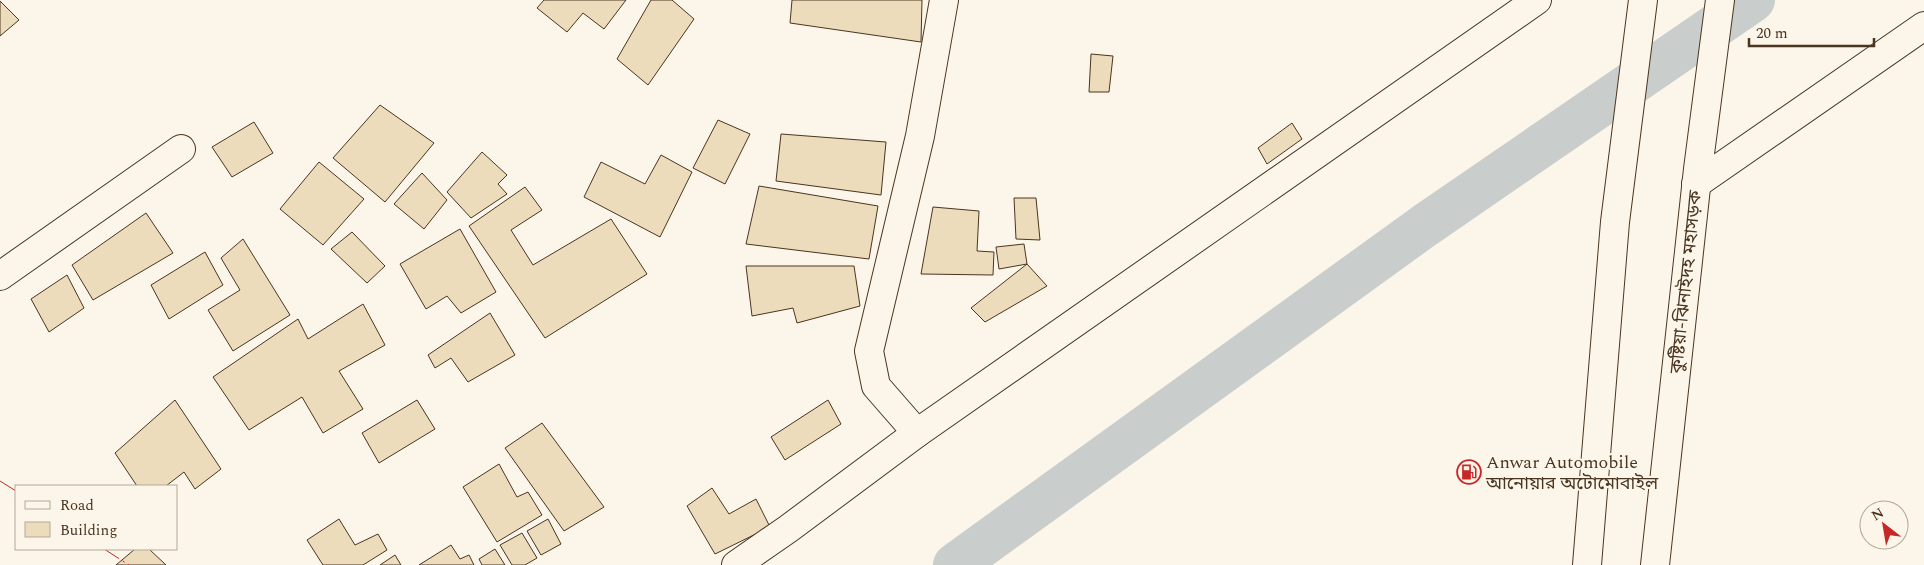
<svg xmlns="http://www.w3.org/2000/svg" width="1924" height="565" viewBox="0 0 1924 565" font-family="Spectral,'Noto Sans Bengali',serif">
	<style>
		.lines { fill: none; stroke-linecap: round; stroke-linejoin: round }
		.canal { stroke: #c9cecd; stroke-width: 44 }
		.building { fill: #ecdcbc; stroke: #4a3520 }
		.minor-casing { stroke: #4a3520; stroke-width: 30 }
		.highway-casing { stroke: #4a3520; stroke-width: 30 }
		.minor { stroke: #fbf6e9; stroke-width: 28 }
		.highway { stroke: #fbf6e9; stroke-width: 28 }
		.power { stroke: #c62828; stroke-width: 1; stroke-dasharray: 18 4 2.5 4; stroke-linecap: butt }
		.labels { text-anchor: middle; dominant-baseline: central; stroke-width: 4; stroke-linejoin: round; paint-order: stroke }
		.street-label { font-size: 18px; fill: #4a3520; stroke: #fbf6e9 }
		.poi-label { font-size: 18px; fill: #4a3520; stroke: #fbf6e9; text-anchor: start }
	</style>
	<rect width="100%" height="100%" fill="#fbf6e9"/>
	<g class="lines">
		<path class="canal" d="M955 565 1424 226 1753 0"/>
	</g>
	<g class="building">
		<path d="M544 0H626L604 29 583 13 567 32 537 8Z"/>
		<path d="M651 0H672L694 19 648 85 617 59Z"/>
		<path d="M792 0H922L921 42 790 23Z"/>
		<path d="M0 1 19 20 0 36Z"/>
		<path d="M1091 54 1113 56 1109 92H1089Z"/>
		<path d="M380 105 434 143 385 202 333 158Z"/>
		<path d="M718 120 750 134 725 184 693 168Z"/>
		<path d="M254 122 273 153 232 177 212 147Z"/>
		<path d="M1292 123 1302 139 1267 164 1258 148Z"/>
		<path d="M781 134 886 142 881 195 776 181Z"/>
		<path d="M482 152 507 175 498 184 507 194 471 218 447 192Z"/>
		<path d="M661 155 692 172 660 237 584 197 601 162 645 184Z"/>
		<path d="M319 162 364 199 323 245 280 209Z"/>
		<path d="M422 173 447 200 424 229 394 204Z"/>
		<path d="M759 186 878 206 869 259 746 244Z"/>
		<path d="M525 187 542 210 511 230 533 265 611 219 647 274 545 338 469 226Z"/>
		<path d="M1014 198H1036L1040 240 1016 239Z"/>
		<path d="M933 207 979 211 977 251 994 252 993 275 921 274Z"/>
		<path d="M146 213 173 253 93 300 72 265Z"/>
		<path d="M460 229 496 292 461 313 447 296 426 309 400 264Z"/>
		<path d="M352 232 385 266 367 283 331 249Z"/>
		<path d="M243 239 290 315 233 351 208 310 240 290 221 258Z"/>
		<path d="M1024 244 1027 264 999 269 996 247Z"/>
		<path d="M205 252 223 285 169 319 151 285Z"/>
		<path d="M1027 264 1047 286 985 322 971 308Z"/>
		<path d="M746 266H854L860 306 797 323 793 308 752 316Z"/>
		<path d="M67 275 84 308 49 332 31 299Z"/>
		<path d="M363 304 385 345 339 371 363 409 323 433 302 397 249 430 213 377 298 319 308 339Z"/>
		<path d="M490 313 515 355 468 382 451 358 435 368 428 355Z"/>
		<path d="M175 400 221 469 195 489 184 472 166 486H137L115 453Z"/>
		<path d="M417 400 435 429 379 463 362 433Z"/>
		<path d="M828 400 841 424 785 460 771 437Z"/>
		<path d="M542 423 604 507 564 531 505 448Z"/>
		<path d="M499 464 517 497 528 492 542 515 497 542 463 487Z"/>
		<path d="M712 488 729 514 756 499 770 527 715 554 687 506Z"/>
		<path d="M339 519 355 545 378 534 387 550 363 565H323L307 540Z"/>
		<path d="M548 519 561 544 541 555 527 531Z"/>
		<path d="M522 533 537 558 525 565H512L500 545Z"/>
		<path d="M451 545 460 559 469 555 474 565H419Z"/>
		<path d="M135 549H149L166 565H116Z"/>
		<path d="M495 549 505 565H482L479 559Z"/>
		<path d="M395 555 401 565H380Z"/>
	</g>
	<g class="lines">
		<g class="minor-casing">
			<g id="minor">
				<path d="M1696 184 1924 26"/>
				<path d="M0 276 181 149"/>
				<path d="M917 433 876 386 869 351 920 136 944 0"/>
				<path d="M736 565 788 529 917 433 1537 0"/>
			</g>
		</g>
		<g class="highway-casing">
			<g id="highway">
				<path d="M1587 565 1615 222 1643 0"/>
				<path d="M1655 565 1698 169 1720 0"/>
			</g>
		</g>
		<use href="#minor" class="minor"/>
		<use href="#highway" class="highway"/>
		<g class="power">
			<path d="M0 481 16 491"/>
			<path d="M104 549 129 565"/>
		</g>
	</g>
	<defs>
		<g id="fuel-ring" transform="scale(1.25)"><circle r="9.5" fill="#fbf6e9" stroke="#c62828" stroke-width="1.5"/><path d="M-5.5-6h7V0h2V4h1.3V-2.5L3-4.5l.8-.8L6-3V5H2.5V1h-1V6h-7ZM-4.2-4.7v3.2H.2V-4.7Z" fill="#c62828"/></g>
	</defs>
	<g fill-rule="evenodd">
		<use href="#fuel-ring" x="1469" y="472"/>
	</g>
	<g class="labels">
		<g class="street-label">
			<text transform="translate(1686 282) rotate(-84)">কুষ্টিয়া-ঝিনাইদহ মহাসড়ক</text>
		</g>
		<g class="poi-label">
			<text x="1486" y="462">Anwar Automobile<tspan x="1486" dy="21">আনোয়ার অটোমোবাইল</tspan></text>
		</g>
	</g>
	<rect x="15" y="485" width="162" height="65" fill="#fbf6e9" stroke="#b4a999"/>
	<rect x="25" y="501" width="25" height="8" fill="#fbf6e9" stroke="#b4a999"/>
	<text x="60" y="510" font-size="15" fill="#4a3520">Road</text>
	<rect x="25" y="522" width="25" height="15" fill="#ecdcbc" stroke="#b4a999"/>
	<text x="60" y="535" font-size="15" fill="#4a3520">Building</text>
	<g transform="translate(1884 525) rotate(329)"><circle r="24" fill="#fbf6e9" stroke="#b4a999"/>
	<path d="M0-4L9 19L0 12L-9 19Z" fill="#c62828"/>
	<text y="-8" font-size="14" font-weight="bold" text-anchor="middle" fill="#4a3520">N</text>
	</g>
	<path d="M1749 38v8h125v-8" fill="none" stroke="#4a3520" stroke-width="2.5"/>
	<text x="1756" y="38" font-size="15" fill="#4a3520" stroke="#fbf6e9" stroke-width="4" paint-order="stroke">20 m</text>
</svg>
